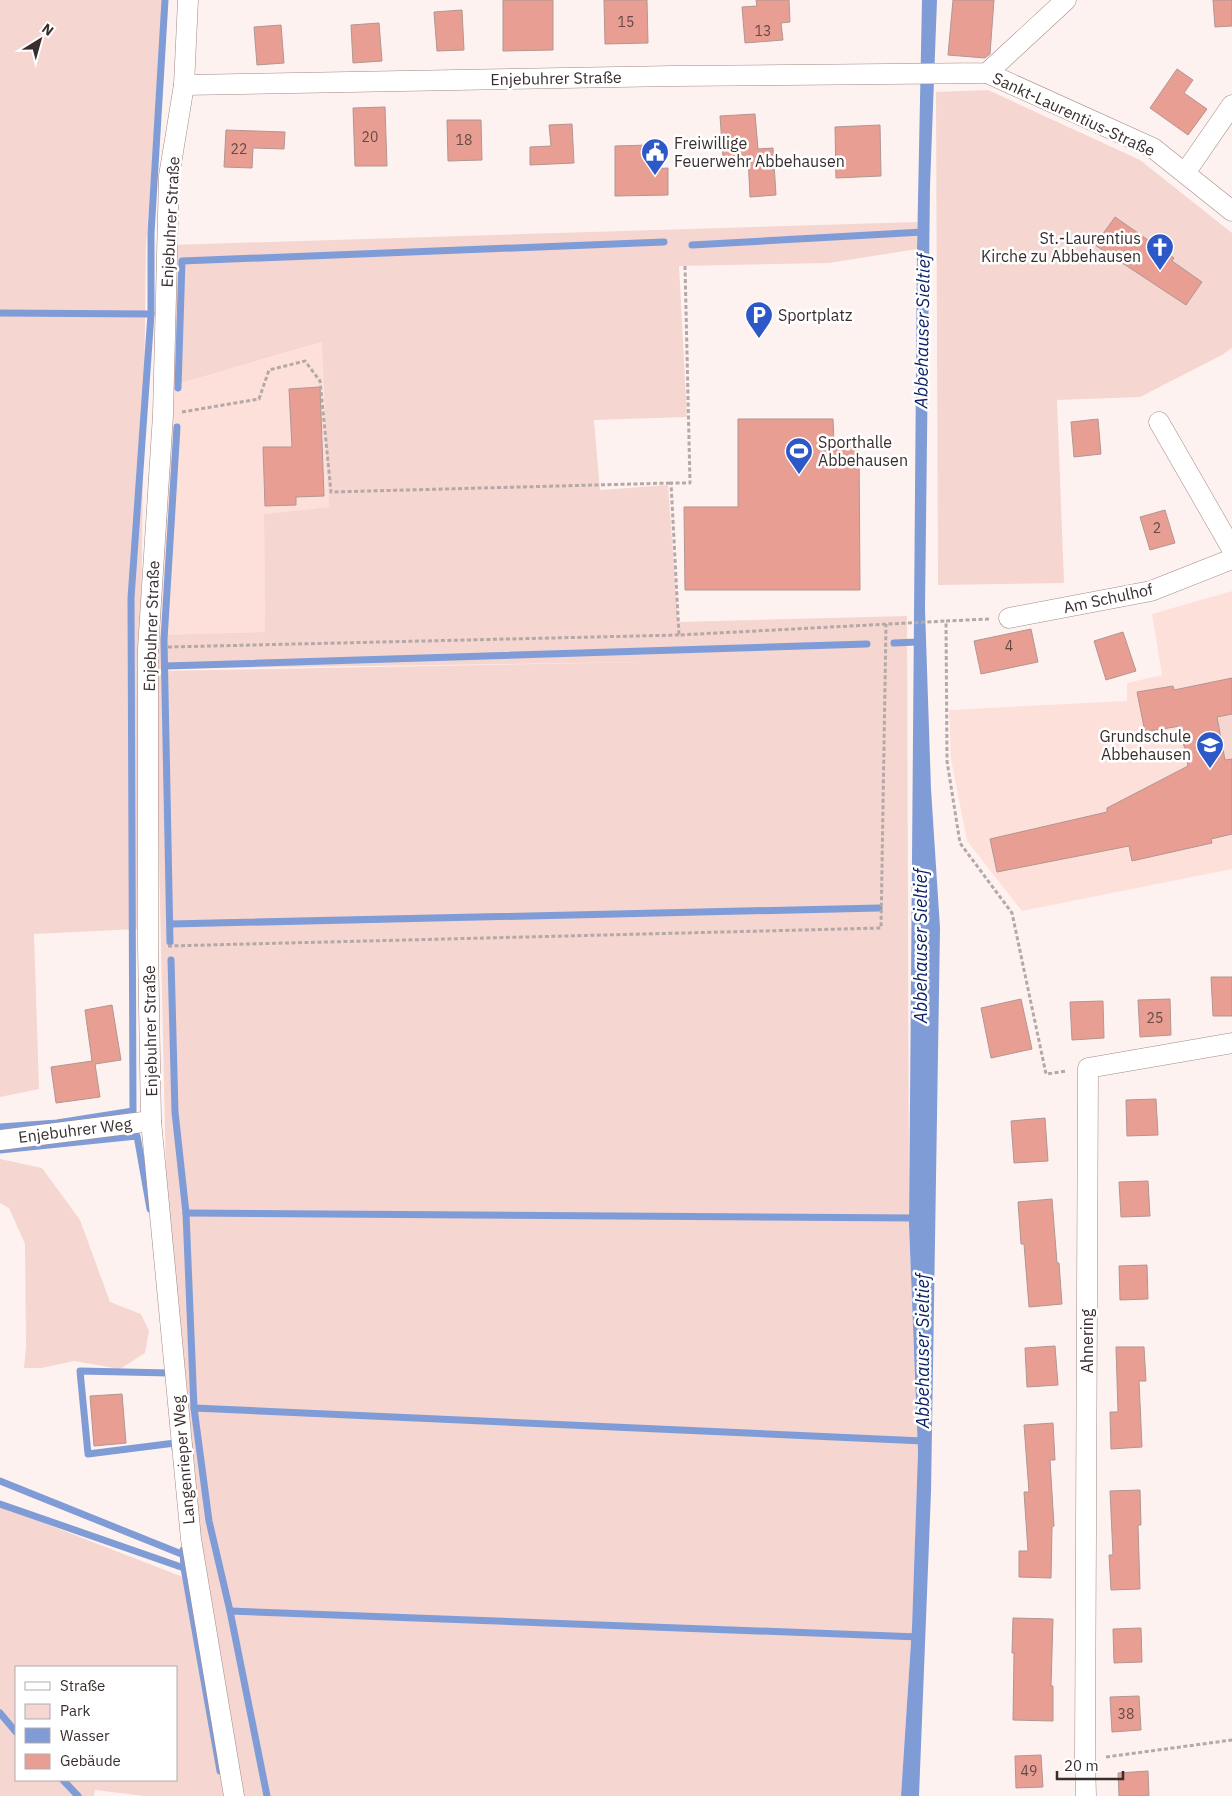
<svg xmlns="http://www.w3.org/2000/svg" width="1232" height="1796" viewBox="0 0 1232 1796" font-family="'IBM Plex Sans',sans-serif">
	<style>
		.built { fill: #fee0db }
		.green { fill: #f5d6d1; fill-rule: evenodd }
		.water { fill: #809cd6 }
		.lines { fill: none; stroke-linecap: round; stroke-linejoin: round }
		.stream { stroke: #809cd6; stroke-width: 7 }
		.building { fill: #e99e93; stroke: #b19692 }
		.street-casing { stroke: #a38884; stroke-width: 21 }
		.path { stroke: #b5a9a8; stroke-width: 3; stroke-dasharray: 4 2.5; stroke-linecap: butt }
		.street { stroke: #fff; stroke-width: 20 }
		.labels { text-anchor: middle; dominant-baseline: central; stroke-width: 5; stroke-linejoin: round; paint-order: stroke }
		.number-label { font-size: 14px; fill: #654a46 }
		.street-label { font-size: 16px; fill: #392e2d; stroke: #fff }
		.poi-label { font-size: 16px; fill: #392e2d; stroke: #fff; text-anchor: start }
		.water-label { font-size: 18px; font-style: italic; fill: #0a2165; stroke: #fff }
	</style>
	<rect width="100%" height="100%" fill="#fef2f0"/>
	<g class="built">
		<path d="M323 342 329 507 264 514 265 632 155 635 168 387Z"/>
		<path d="M1232 591V869L1022 911 967 841 951 759 949 710 1127 701V683L1162 675 1152 614Z"/>
	</g>
	<g class="green">
		<path d="M0 0H164L146 246 137 929 34 934 39 1089 0 1097Z"/>
		<path d="M988 90 1140 160 1232 233V348L1222 355 1140 397 1057 400 1064 583 938 585 936 92Z"/>
		<path d="M917 222V249L829 263 679 266 687 417 594 420 600 490 668 485 678 622 907 616 909 1225 918 1452 912 1627 901 1796H145L95 1790 94 1796H0V1506L188 1579 167 1223 155 671 646 662 155 669V635L265 632 264 514 329 507 322 342 168 387 170 245ZM16 1667H176V1780H16Z"/>
		<path d="M1232 714V759L1225 760 1217 717Z"/>
		<path d="M0 1159 42 1168 80 1220 110 1302 141 1314 149 1331 145 1353 120 1369 74 1361 42 1368H24L26 1347 25 1244 9 1208 0 1203Z"/>
	</g>
	<path class="water" d="M922 0H937L930 186 925 609 931 789 940 928 931 1492 919 1796H901L912 1627 918 1452 909 1225 917 249Z"/>
	<g class="lines">
		<g class="stream">
			<path d="M692 245 923 232"/>
			<path d="M0 313 151 314"/>
			<path d="M178 388 182 261 664 242"/>
			<path d="M894 643 918 642"/>
			<path d="M166 666 867 644"/>
			<path d="M171 924 879 908"/>
			<path d="M170 942 164 640 177 427"/>
			<path d="M171 960 175 1112 186 1213 194 1408 209 1521 230 1611 267 1796"/>
			<path d="M0 1127 57 1123 133 1111 131 598 151 314V233L165 0"/>
			<path d="M0 1150 137 1136 150 1209"/>
			<path d="M186 1213 918 1218"/>
			<path d="M169 1369V1373L80 1371 88 1454 175 1443V1449"/>
			<path d="M194 1408 923 1441"/>
			<path d="M0 1481 184 1555"/>
			<path d="M0 1504 184 1568"/>
			<path d="M183 1550 184 1568 220 1771"/>
			<path d="M230 1611 919 1637"/>
			<path d="M0 1713 16 1732"/>
			<path d="M63 1780 78 1796"/>
		</g>
	</g>
	<g class="building">
		<path d="M503 0H553V50L503 51Z"/>
		<path d="M604 0H647L648 43 605 44Z"/>
		<path d="M756 0H789L790 22 781 23 783 40 745 43 742 7 757 6Z"/>
		<path d="M953 0H994L990 54 985 58 948 55Z"/>
		<path d="M1213 0H1232V26L1215 27Z"/>
		<path d="M462 10 464 50 437 51 434 12Z"/>
		<path d="M379 23 382 61 353 63 351 25Z"/>
		<path d="M281 25 284 63 257 65 254 27Z"/>
		<path d="M1177 69 1193 80 1184 93 1207 109 1188 135 1150 108Z"/>
		<path d="M385 107 387 166H355L353 108Z"/>
		<path d="M755 114 758 149 773 148 776 195 750 197 748 156 723 158 720 116Z"/>
		<path d="M447 120H481L482 160 448 161Z"/>
		<path d="M572 124 574 163 530 165V147L551 146 549 125Z"/>
		<path d="M880 125 881 176 836 178 835 127Z"/>
		<path d="M226 130 285 132 284 149 253 148 252 168 224 167Z"/>
		<path d="M649 145V169L668 168V195L615 196V146Z"/>
		<path d="M1115 217 1174 258 1172 261 1202 282 1186 305 1095 245Z"/>
		<path d="M320 387 324 496 296 497V505L265 506 263 447H292L289 389Z"/>
		<path d="M738 419H833L834 443H859L860 590H685L684 507H738Z"/>
		<path d="M1098 419 1101 454 1074 457 1071 422Z"/>
		<path d="M1165 510 1175 543 1150 550 1140 517Z"/>
		<path d="M1031 629 1038 662 981 674 974 641Z"/>
		<path d="M1123 632 1136 671 1106 680 1094 641Z"/>
		<path d="M1232 678V714L1217 717 1225 760 1232 759V834L1211 839 1212 843 1132 861 1129 846 997 872 990 839 1107 812V808L1188 766 1180 726 1145 732 1137 692 1173 686 1174 690Z"/>
		<path d="M1211 977H1232V1016H1213Z"/>
		<path d="M1021 999 1032 1049 991 1058 981 1008Z"/>
		<path d="M1170 999 1171 1035 1140 1037 1138 1000Z"/>
		<path d="M1103 1001 1104 1038 1072 1040 1070 1002Z"/>
		<path d="M112 1005 121 1060 95 1064 100 1097 56 1103 51 1067 92 1061 85 1010Z"/>
		<path d="M1156 1099 1158 1135 1127 1136 1126 1100Z"/>
		<path d="M1045 1118 1048 1161 1014 1163 1011 1121Z"/>
		<path d="M1148 1181 1150 1216 1121 1217 1119 1182Z"/>
		<path d="M1052 1199 1057 1263H1059L1062 1304 1029 1307 1024 1244H1021L1018 1202Z"/>
		<path d="M1147 1265 1148 1299 1120 1300 1119 1266Z"/>
		<path d="M1055 1346 1058 1385 1027 1387 1025 1348Z"/>
		<path d="M1116 1347H1144L1146 1381H1139L1142 1447 1111 1449 1110 1412H1118Z"/>
		<path d="M122 1394 126 1443 94 1446 90 1396Z"/>
		<path d="M1053 1423 1055 1460H1050L1054 1526 1052 1527 1051 1578 1019 1577V1551H1028L1024 1492H1029L1024 1425Z"/>
		<path d="M1140 1490 1141 1525H1138L1140 1589 1111 1590 1109 1555H1113L1110 1491Z"/>
		<path d="M1013 1618 1053 1619 1051 1686H1053V1721L1013 1720 1014 1653H1012Z"/>
		<path d="M1141 1628 1142 1662 1114 1663 1113 1629Z"/>
		<path d="M1139 1696 1141 1730 1112 1732 1110 1697Z"/>
		<path d="M1041 1755 1043 1787 1016 1788 1015 1756Z"/>
		<path d="M1148 1771 1149 1796H1119L1118 1773Z"/>
	</g>
	<g class="lines">
		<g class="street-casing">
			<g id="street">
				<path d="M188 0 184 85 169 176 163 415 148 649V946L151 1121 191 1539 234 1796"/>
				<path d="M987 73 1153 148 1232 211"/>
				<path d="M184 85 673 76 987 73 1066 0"/>
				<path d="M1185 173 1232 105"/>
				<path d="M1159 422 1232 549"/>
				<path d="M1009 618 1151 591 1232 559"/>
				<path d="M0 1140 151 1121"/>
				<path d="M1086 1796 1085 1759 1088 1068 1232 1043"/>
			</g>
		</g>
		<g class="path">
			<path d="M685 266 690 483H671L679 635 946 621"/>
			<path d="M182 412 259 399 269 370 305 361 320 381 331 492 671 483"/>
			<path d="M989 619 946 621 947 761 960 843 1012 913 1046 1074 1067 1071"/>
			<path d="M168 647 679 635"/>
			<path d="M168 946 881 928 886 624"/>
			<path d="M1106 1757 1232 1740"/>
		</g>
		<use href="#street" class="street"/>
	</g>
	<defs>
		<g id="civic-pin" transform="scale(1.4375)"><path d="M0 17L-7.5 6A9.5 9.5 0 1 1 7.5 6Z" fill="#2d58c7" stroke="#fff"/><path d="M-.6-6.5H3V-4.5H.6V-3L4-1V1h2V6H-6V1h2V-1L-.6-3ZM-1.2 2.5V6h2.4V2.5Z" fill="#fff"/></g>
		<g id="church-pin" transform="scale(1.4375)"><path d="M0 17L-7.5 6A9.5 9.5 0 1 1 7.5 6Z" fill="#2d58c7" stroke="#fff"/><path d="M-1.2-6h2.4v3.5h3.3v2.4h-3.3V6h-2.4V-.1h-3.3v-2.4h3.3Z" fill="#fff"/></g>
		<g id="parking-pin" transform="scale(1.4375)"><path d="M0 17L-7.5 6A9.5 9.5 0 1 1 7.5 6Z" fill="#2d58c7" stroke="#fff"/><path d="M-3.5-5.5H1a3.5 3.5 0 0 1 0 7H-1V5.5H-3.5ZM-1-3.4V-.6H.8a1.4 1.4 0 0 0 0-2.8Z" fill="#fff"/></g>
		<g id="stadium-pin" transform="scale(1.4375)"><path d="M0 17L-7.5 6A9.5 9.5 0 1 1 7.5 6Z" fill="#2d58c7" stroke="#fff"/><path d="M0-5a6.5 5 0 1 0 0 10a6.5 5 0 1 0 0-10ZM-3.5-1.8h7v3.6h-7Z" fill="#fff"/></g>
		<g id="school-pin" transform="scale(1.4375)"><path d="M0 17L-7.5 6A9.5 9.5 0 1 1 7.5 6Z" fill="#2d58c7" stroke="#fff"/><path d="M0-5L7-2L0 1L-7-2ZM-4 1L0 2.5L4 1V4Q0 6-4 4Z" fill="#fff"/></g>
	</defs>
	<g fill-rule="evenodd">
		<use href="#civic-pin" x="655" y="152"/>
		<use href="#church-pin" x="1160" y="247"/>
		<use href="#parking-pin" x="759" y="315"/>
		<use href="#stadium-pin" x="799" y="451"/>
		<use href="#school-pin" x="1210" y="745"/>
	</g>
	<g class="labels">
		<g class="number-label">
			<text x="626" y="22">15</text>
			<text x="763" y="31">13</text>
			<text x="370" y="137">20</text>
			<text x="464" y="140">18</text>
			<text x="239" y="149">22</text>
			<text x="1157" y="528">2</text>
			<text x="1009" y="646">4</text>
			<text x="1155" y="1018">25</text>
			<text x="1126" y="1714">38</text>
			<text x="1029" y="1771">49</text>
		</g>
		<g class="street-label">
			<text transform="translate(556 78) rotate(-1)">Enjebuhrer Straße</text>
			<text transform="translate(1074 114) rotate(25)">Sankt-Laurentius-Straße</text>
			<text transform="translate(170 222) rotate(-87)">Enjebuhrer Straße</text>
			<text transform="translate(1108 598) rotate(-12)">Am Schulhof</text>
			<text transform="translate(151 626) rotate(-88)">Enjebuhrer Straße</text>
			<text transform="translate(150 1031) rotate(-91)">Enjebuhrer Straße</text>
			<text transform="translate(75 1130) rotate(-7)">Enjebuhrer Weg</text>
			<text transform="translate(1087 1341) rotate(-90)">Ahnering</text>
			<text transform="translate(183 1460) rotate(-95)">Langenrieper Weg</text>
		</g>
		<g class="poi-label">
			<text x="674" y="143">Freiwillige<tspan x="674" dy="18">Feuerwehr Abbehausen</tspan></text>
			<text x="1141" y="238" text-anchor="end">St.-Laurentius<tspan x="1141" dy="18">Kirche zu Abbehausen</tspan></text>
			<text x="778" y="315">Sportplatz</text>
			<text x="818" y="442">Sporthalle<tspan x="818" dy="18">Abbehausen</tspan></text>
			<text x="1191" y="736" text-anchor="end">Grundschule<tspan x="1191" dy="18">Abbehausen</tspan></text>
		</g>
		<g class="water-label">
			<text transform="translate(922 331) rotate(-89)">Abbehauser Sieltief</text>
			<text transform="translate(920 946) rotate(-90)">Abbehauser Sieltief</text>
			<text transform="translate(922 1351) rotate(-90)">Abbehauser Sieltief</text>
		</g>
	</g>
	<rect x="15" y="1666" width="162" height="115" fill="#ffffff" stroke="#b0abab"/>
	<rect x="25" y="1682" width="25" height="8" fill="#ffffff" stroke="#b0abab"/>
	<text x="60" y="1691" font-size="15" fill="#392e2d">Straße</text>
	<rect x="25" y="1704" width="25" height="15" fill="#f5d6d1" stroke="#b0abab"/>
	<text x="60" y="1716" font-size="15" fill="#392e2d">Park</text>
	<rect x="25" y="1728" width="25" height="15" fill="#809cd6" stroke="#b0abab"/>
	<text x="60" y="1741" font-size="15" fill="#392e2d">Wasser</text>
	<rect x="25" y="1754" width="25" height="15" fill="#e99e93" stroke="#b0abab"/>
	<text x="60" y="1766" font-size="15" fill="#392e2d">Gebäude</text>
	<g transform="translate(40 40) rotate(37)" stroke="#ffffff" stroke-width="4" paint-order="stroke">
	<path d="M0-4L9 19L0 12L-9 19Z" fill="#392e2d"/>
	<text y="-8" font-size="14" font-weight="bold" text-anchor="middle" fill="#392e2d">N</text>
	</g>
	<path d="M1057 1771v8h66v-8" fill="none" stroke="#392e2d" stroke-width="2.5"/>
	<text x="1064" y="1771" font-size="15" fill="#392e2d" stroke="#ffffff" stroke-width="4" paint-order="stroke">20 m</text>
</svg>
